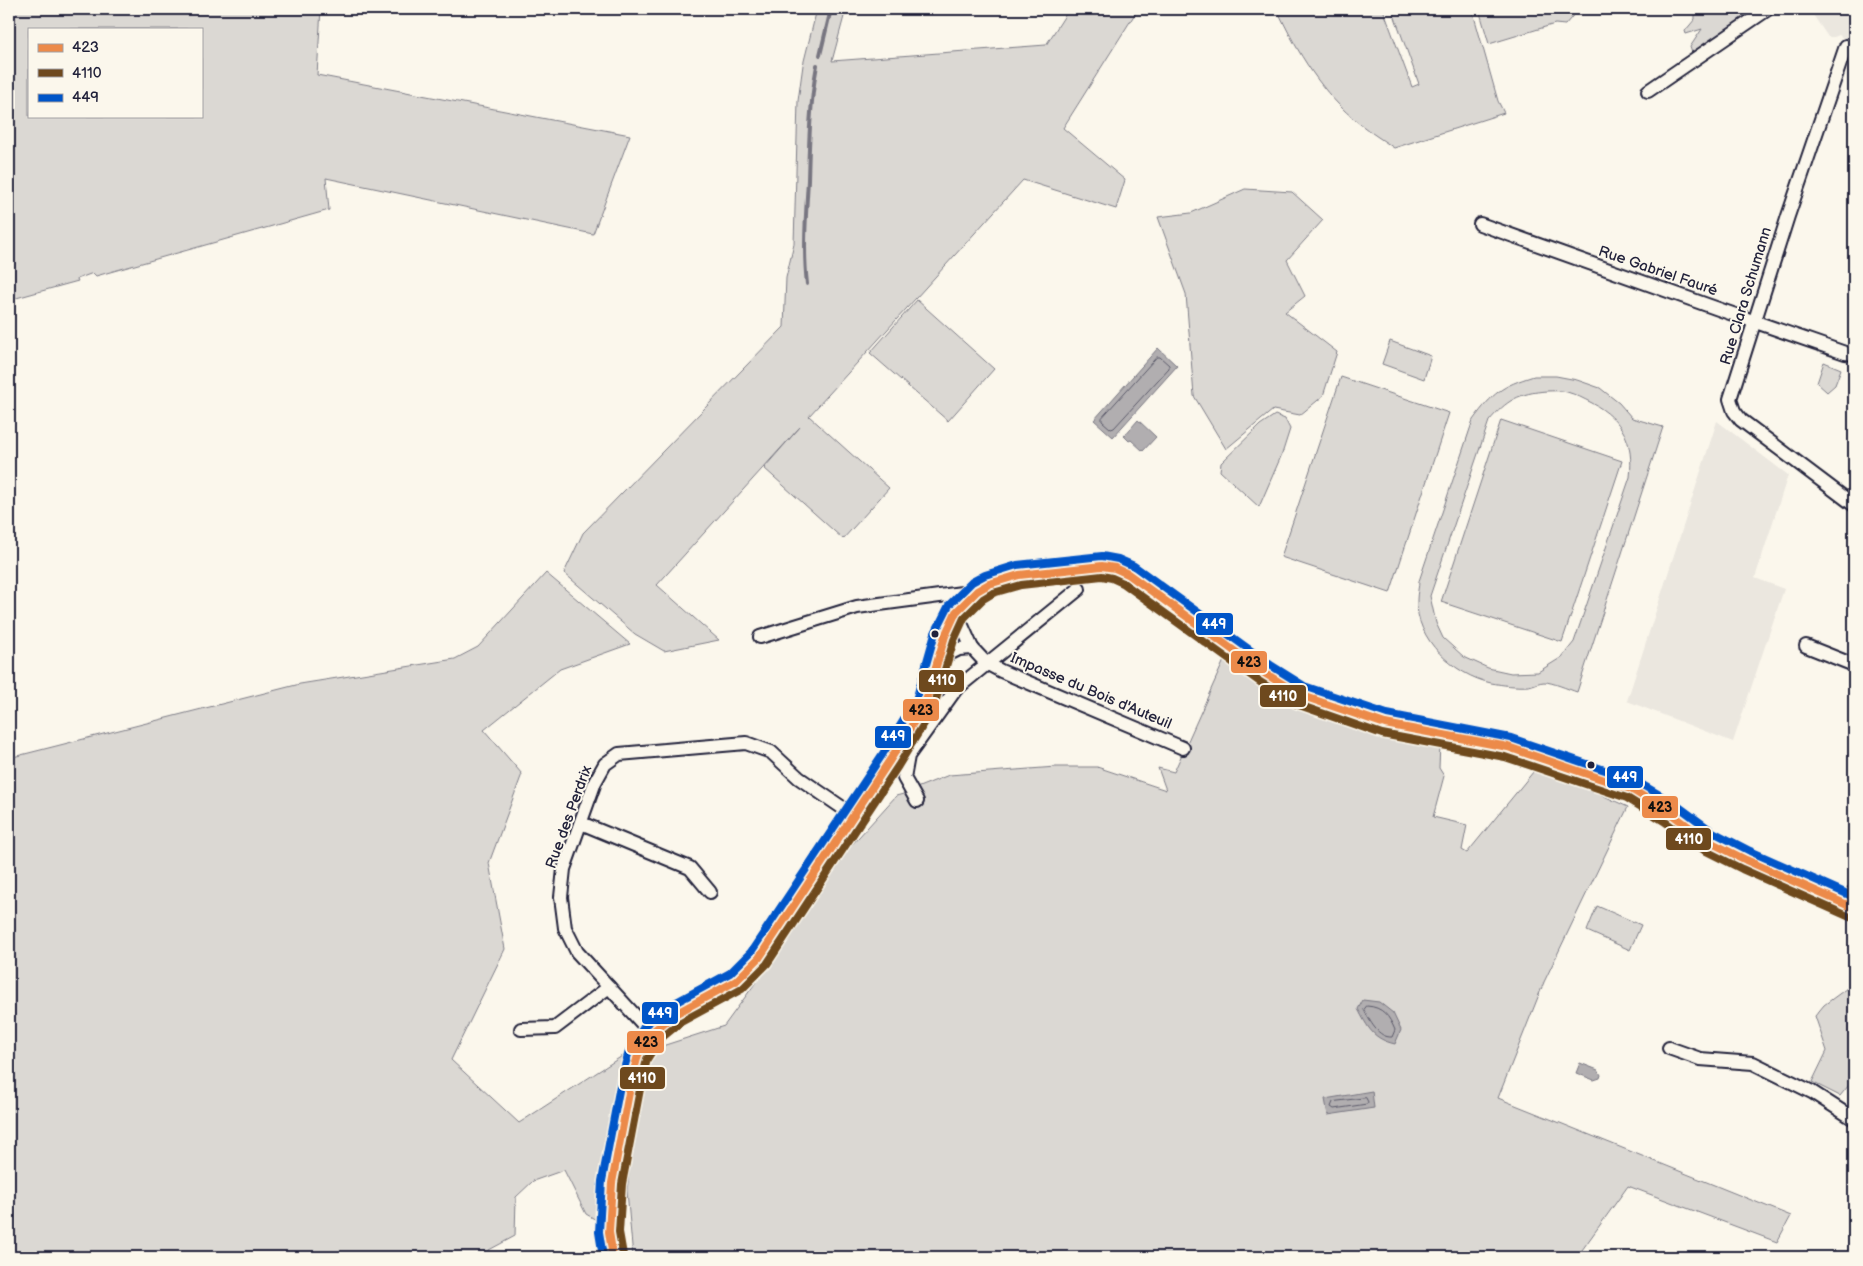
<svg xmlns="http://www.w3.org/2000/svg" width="1863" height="1266" viewBox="0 0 1863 1266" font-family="'Balsamiq Sans',sans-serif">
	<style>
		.built { fill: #ebe7df }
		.green { fill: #dbd8d3; stroke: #7e7d87; fill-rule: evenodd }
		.water { fill: #b1aeb0; stroke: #787681 }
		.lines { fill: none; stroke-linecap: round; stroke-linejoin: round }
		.shore { stroke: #5b5a6a; stroke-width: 1 }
		.stream { stroke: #787681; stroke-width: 4 }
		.street-casing { stroke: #22223b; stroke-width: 16 }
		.street { stroke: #fbf7ec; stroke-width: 12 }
		.bus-1-casing { stroke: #fbf7ec; stroke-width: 11 }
		.bus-2-casing { stroke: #fbf7ec; stroke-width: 11 }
		.bus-3-casing { stroke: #fbf7ec; stroke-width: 11 }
		.bus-1 { stroke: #ec8a4a; stroke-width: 8 }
		.bus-2 { stroke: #6e491e; stroke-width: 8 }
		.bus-3 { stroke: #0055c8; stroke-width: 8 }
		.bus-dot { fill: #22223b; stroke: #fbf7ec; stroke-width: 2 }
		.labels { text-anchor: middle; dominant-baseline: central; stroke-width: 4; stroke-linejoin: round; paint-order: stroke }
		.street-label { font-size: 15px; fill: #22223b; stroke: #fbf7ec }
		.line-badge { stroke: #fbf7ec; stroke-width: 2 }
		.badge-label { font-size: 14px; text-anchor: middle; font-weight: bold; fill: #fff }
		.pale-badge-label { font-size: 14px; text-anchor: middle; font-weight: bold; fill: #111 }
	</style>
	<rect width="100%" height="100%" fill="#fbf7ec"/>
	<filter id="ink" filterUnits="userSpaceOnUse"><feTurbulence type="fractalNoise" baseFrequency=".02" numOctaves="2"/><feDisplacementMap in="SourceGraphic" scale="10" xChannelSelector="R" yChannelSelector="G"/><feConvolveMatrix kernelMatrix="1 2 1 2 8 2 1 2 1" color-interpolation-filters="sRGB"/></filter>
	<g filter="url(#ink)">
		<g class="built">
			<path d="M1809 9H1854V47L1839 35 1834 37H1828Z"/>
			<path d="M1717 421 1788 475 1755 578 1784 589 1733 742 1627 701Z"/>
		</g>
		<g class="green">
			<path d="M9 9H321L317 75 630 135 593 234 326 178 329 210 96 276 93 273 77 279 78 281 9 300ZM29 29H201V116H29Z"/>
			<path d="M817 9H846L832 61 1046 45 1069 9H1138L1063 128 1125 180 1116 209 1023 180 809 416 889 488 843 539 764 468 800 427 657 585 719 640 664 651 635 634 564 573 583 533 784 327 786 278 794 244 798 101 803 65Z"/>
			<path d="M1277 9H1383L1412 87 1419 84 1392 9H1472L1498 101 1504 113 1394 148C1383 140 1371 133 1360 124 1322 94 1297 52 1277 9Z"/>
			<path d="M1479 9H1574L1576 12 1565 25 1555 24 1489 44Z"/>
			<path d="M1695 9H1760L1692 53 1690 47 1702 29 1686 34 1685 31 1695 19Z"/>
			<path d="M1245 189 1292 192 1323 220 1287 260 1305 296 1285 312 1337 352 1323 396 1300 415 1273 410 1226 449 1194 396 1186 294 1158 217 1191 213Z"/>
			<path d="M917 300 994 369 948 421 870 353Z"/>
			<path d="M1390 341 1431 356 1424 379 1382 364Z"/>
			<path d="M1824 362 1841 369 1835 385 1827 392 1817 383Z"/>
			<path d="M1534 376H1556L1577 380 1600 388 1619 403 1632 418 1663 427 1577 692C1568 689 1552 682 1544 682 1539 682 1534 685 1529 686 1516 687 1503 685 1491 683 1454 675 1415 639 1417 600 1417 593 1419 587 1419 581L1473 420C1493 393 1501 386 1534 376ZM1547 391C1553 391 1561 390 1567 392 1575 394 1584 399 1592 403 1623 420 1634 442 1630 477L1574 642 1562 657 1538 672 1511 673 1488 668 1464 657 1443 638 1436 623 1430 596 1489 421C1507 400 1519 393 1547 391Z"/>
			<path d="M1341 377 1449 413 1390 593 1281 557Z"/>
			<path d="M1275 415 1285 419 1290 429 1282 454 1259 507 1220 471 1221 463 1260 425Z"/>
			<path d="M1501 420 1622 461 1562 642 1441 602Z"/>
			<path d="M546 573 630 644 560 669 484 730 522 774 489 863 505 949 451 1060 519 1123 633 1049 598 1221 586 1214 564 1170 533 1181 516 1197 515 1236 476 1257H9V758L300 684 455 659 478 647Z"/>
			<path d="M1226 656 1244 670 1316 710 1377 734 1440 744 1439 768 1444 776 1433 817 1467 825 1462 850 1467 853 1538 766 1628 807 1544 982 1498 1098 1791 1216 1777 1242 1628 1186 1577 1257H633L627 1191 631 1154 653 1049 724 1026 773 959 830 869 896 796 907 793 914 789 949 775 1056 767H1097L1166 790 1158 768 1174 772Z"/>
			<path d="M1597 906 1641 925 1630 950 1587 931Z"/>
			<path d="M1854 983V1086L1849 1085 1840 1096 1812 1082 1827 1051 1815 1016 1824 1005Z"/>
		</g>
		<g class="water">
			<path d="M1158 348 1177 366 1113 437 1094 420Z"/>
			<path d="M1138 420 1156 437 1143 451 1131 440 1129 441 1124 436Z"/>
			<path d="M1363 1000 1379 1002 1393 1013 1401 1030 1395 1044C1373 1039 1368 1028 1358 1009Z"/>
			<path d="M1580 1063 1598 1070 1601 1075 1600 1078 1594 1080 1576 1073Z"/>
			<path d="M1372 1091 1374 1108 1328 1115 1325 1099Z"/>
		</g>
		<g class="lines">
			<g class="shore">
				<path d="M1157 357H1160L1169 365V368L1114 428 1111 429 1102 421V418Z"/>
				<path d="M1367 1006C1383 1007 1389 1016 1395 1030L1392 1037C1378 1038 1370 1021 1364 1010Z"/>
				<path d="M1366 1098 1368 1102 1367 1104 1334 1109 1331 1107 1333 1102Z"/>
			</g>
			<g class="stream">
				<path d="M820 55 831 9"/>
				<path d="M807 284C803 249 806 215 808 180 809 142 810 103 817 65"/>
			</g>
			<g class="street-casing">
				<g id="street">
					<path d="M1846 46 1788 216 1730 399 1734 411 1741 420 1854 505"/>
					<path d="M1648 91 1768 9"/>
					<path d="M1480 224 1724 311 1845 353 1854 354"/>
					<path d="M956 612 972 648"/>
					<path d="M760 637 857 607 977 591"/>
					<path d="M1806 646 1854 665"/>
					<path d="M939 659 959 649 972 648 986 663 1001 671 1183 748"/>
					<path d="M917 801 904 778 908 756 956 689 1079 589"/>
					<path d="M581 823 690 868 710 892"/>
					<path d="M1848 906 1854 891"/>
					<path d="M521 1029 555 1028 609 987"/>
					<path d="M651 1033 577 952 565 928 561 897 564 869 595 782 605 764 619 754 746 743 771 752 799 778 853 815"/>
					<path d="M1669 1048 1700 1059 1753 1063 1812 1092 1854 1119"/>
					<path d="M613 1257 609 1232 612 1183 631 1082 638 1055 651 1033 675 1014 736 981 759 958 890 760 925 704 945 636 956 612 977 591 989 584 1019 575 1102 566 1115 568 1128 574 1266 674 1300 695 1353 714 1385 724 1508 747 1631 789 1670 813 1708 841 1746 860 1854 908"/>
				</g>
			</g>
			<use href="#street" class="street"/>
			<g class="bus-1-casing">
				<path id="bus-1" d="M613 1257 609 1232 612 1183 631 1082 638 1055 651 1033 675 1014 736 981 759 958 890 760 925 704 945 636 956 612 977 591 989 584 1019 575 1102 566 1115 568 1128 574 1266 674 1300 695 1385 724 1508 747 1631 789 1670 813 1708 841 1746 860 1854 908"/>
			</g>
			<g class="bus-2-casing">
				<path id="bus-2" d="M623 1255 619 1232 622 1184 641 1084 647 1059 659 1040 681 1022 742 989 767 964 898 766 933 709 954 640 964 618 983 599 993 593 1021 585 1102 576 1112 578 1123 583 1260 682 1296 704 1382 734 1505 757 1627 798 1664 821 1704 850 1742 869 1850 917"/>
			</g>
			<g class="bus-3-casing">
				<path id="bus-3" d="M603 1257 599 1232 602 1181 621 1080 629 1051 645 1025 669 1006 730 973 751 952 882 755 916 700 935 633 949 605 972 582 985 575 1017 565 1102 556 1118 559 1134 566 1272 666 1304 686 1387 714 1511 738 1634 780 1675 804 1713 832 1750 851 1854 897"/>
			</g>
			<use href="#bus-1" class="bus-1"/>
			<use href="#bus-2" class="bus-2"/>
			<use href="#bus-3" class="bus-3"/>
		</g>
	</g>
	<g class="bus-dot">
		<circle cx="935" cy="634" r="4.5"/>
		<circle cx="1591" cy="765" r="4.5"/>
	</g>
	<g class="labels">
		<g class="street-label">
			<text transform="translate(1658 271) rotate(19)">Rue Gabriel Fauré</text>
			<text transform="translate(1746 296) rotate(-73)">Rue Clara Schumann</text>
			<text transform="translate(1091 691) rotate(23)">Impasse du Bois d'Auteuil</text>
			<text transform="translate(569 817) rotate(-70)">Rue des Perdrix</text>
		</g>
	</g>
	<g class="line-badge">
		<rect x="1195" y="612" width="39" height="24" rx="5" fill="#0055c8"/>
		<rect x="1230" y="650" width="38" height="24" rx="5" fill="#ec8a4a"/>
		<rect x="918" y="669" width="47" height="24" rx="5" fill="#6e491e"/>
		<rect x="1259" y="684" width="48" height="24" rx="5" fill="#6e491e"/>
		<rect x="902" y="698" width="38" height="24" rx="5" fill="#ec8a4a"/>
		<rect x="874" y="725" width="38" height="24" rx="5" fill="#0055c8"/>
		<rect x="1606" y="765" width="38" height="24" rx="5" fill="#0055c8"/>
		<rect x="1641" y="795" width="38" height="24" rx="5" fill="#ec8a4a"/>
		<rect x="1665" y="827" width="47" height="24" rx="5" fill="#6e491e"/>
		<rect x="641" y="1001" width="38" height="24" rx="5" fill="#0055c8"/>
		<rect x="626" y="1030" width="39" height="24" rx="5" fill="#ec8a4a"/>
		<rect x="619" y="1066" width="47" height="24" rx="5" fill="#6e491e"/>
	</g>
	<g class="badge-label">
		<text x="1214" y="629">449</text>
		<text x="942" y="685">4110</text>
		<text x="1283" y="701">4110</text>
		<text x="893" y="741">449</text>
		<text x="1625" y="782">449</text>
		<text x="1689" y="844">4110</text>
		<text x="660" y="1018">449</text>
		<text x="642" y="1083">4110</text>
	</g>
	<g class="pale-badge-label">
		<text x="1249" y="667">423</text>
		<text x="921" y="715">423</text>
		<text x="1660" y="812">423</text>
		<text x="646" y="1047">423</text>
	</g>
	<rect width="1863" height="1266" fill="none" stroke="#fbf7ec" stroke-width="30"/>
	<rect x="15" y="15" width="1833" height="1236" fill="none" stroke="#22223b" stroke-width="2" filter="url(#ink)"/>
	<rect x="28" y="28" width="175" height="90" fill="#fbf7ec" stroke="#a4a2a5"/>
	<rect x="38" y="44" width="25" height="8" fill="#ec8a4a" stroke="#a4a2a5"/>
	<text x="72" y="52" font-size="15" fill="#22223b">423</text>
	<rect x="38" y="69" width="25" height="8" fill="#6e491e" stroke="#a4a2a5"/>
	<text x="72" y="78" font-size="15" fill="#22223b">4110</text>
	<rect x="38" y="94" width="25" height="8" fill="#0055c8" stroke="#a4a2a5"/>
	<text x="72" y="102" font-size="15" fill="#22223b">449</text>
</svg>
